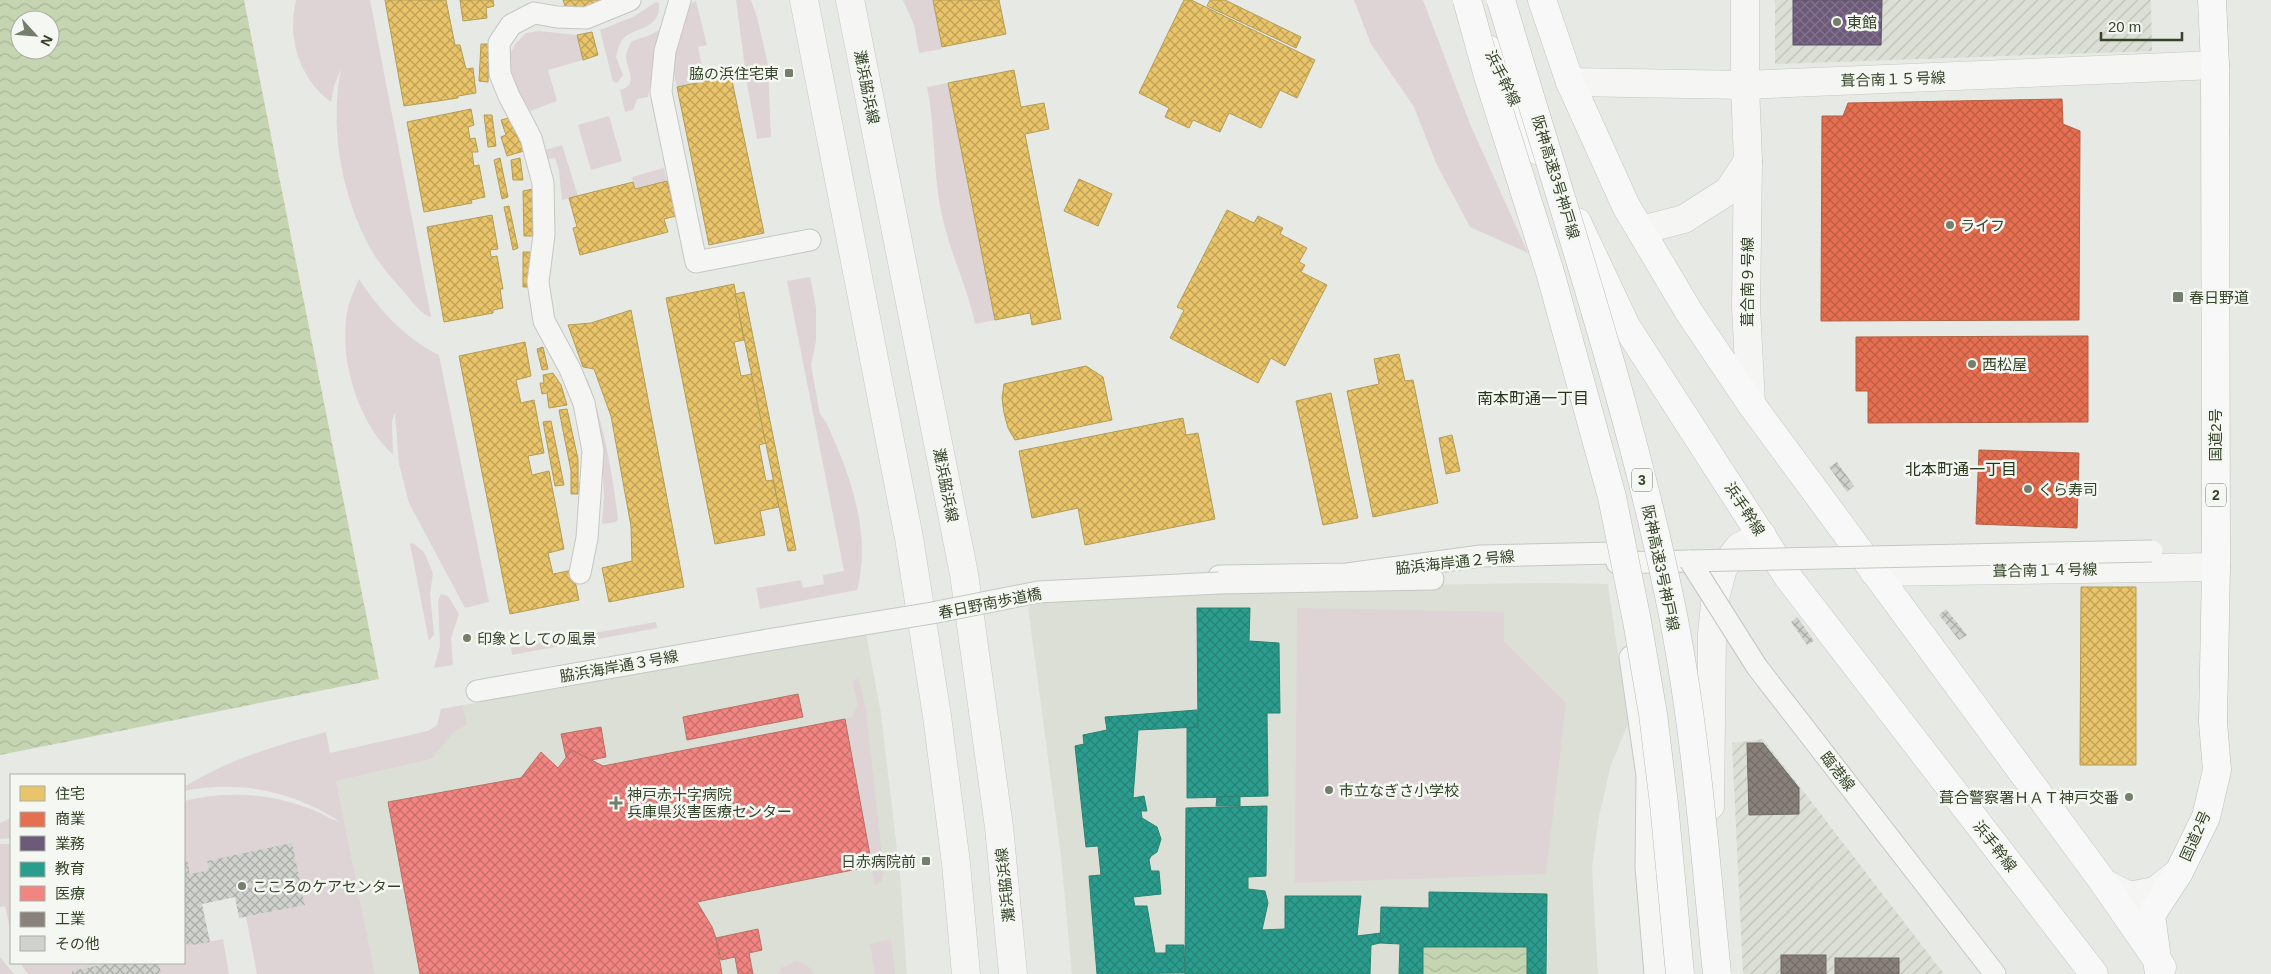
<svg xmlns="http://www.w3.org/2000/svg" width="2271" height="974" viewBox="0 0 2271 974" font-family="Arial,'Noto Sans JP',sans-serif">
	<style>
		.built { fill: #dbdfd5 }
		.industrial { fill: url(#industrial-furrows) }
		.grass { fill: #ded4d6 }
		.water { fill: url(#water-waves); fill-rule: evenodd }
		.homes { fill: url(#homes-cross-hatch); stroke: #b39e56 }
		.shops { fill: url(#shops-cross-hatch); stroke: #b26245 }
		.offices { fill: url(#offices-cross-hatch); stroke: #5c5362 }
		.schools { fill: url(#schools-cross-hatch); stroke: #2d8270 }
		.health { fill: url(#health-cross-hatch); stroke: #b97167 }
		.industry { fill: url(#industry-cross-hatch); stroke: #706f63 }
		.building { fill: url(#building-cross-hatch) }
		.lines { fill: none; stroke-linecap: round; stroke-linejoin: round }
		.pedestrian-casing { stroke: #c5c7c3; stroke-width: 23 }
		.minor-casing { stroke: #c5c7c3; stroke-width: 29 }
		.tertiary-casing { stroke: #c5c7c3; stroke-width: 29 }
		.primary-casing { stroke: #c4c7c0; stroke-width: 29 }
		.trunk-casing { stroke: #babeb7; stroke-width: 29 }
		.pedestrian { stroke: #f5f6f4; stroke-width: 21 }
		.minor { stroke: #f5f6f4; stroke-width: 28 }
		.tertiary { stroke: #f5f6f4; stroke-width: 28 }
		.primary { stroke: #f7f8f7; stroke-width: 28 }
		.trunk { stroke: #f7f8f7; stroke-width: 28 }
		.pedestrian-bridge-casing { stroke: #c5c7c3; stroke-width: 23; stroke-linecap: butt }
		.motorway-bridge-casing { stroke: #babeb7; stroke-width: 29; stroke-linecap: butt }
		.pedestrian-bridge { stroke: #f5f6f4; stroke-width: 21 }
		.motorway-bridge { stroke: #f7f8f7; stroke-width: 28 }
		.poi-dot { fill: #737e6b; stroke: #f5f8f2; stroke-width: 2 }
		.labels { text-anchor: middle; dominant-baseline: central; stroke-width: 5; stroke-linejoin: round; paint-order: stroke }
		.shield { fill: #f5f8f2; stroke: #6f7a65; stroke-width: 1 }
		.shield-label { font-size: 14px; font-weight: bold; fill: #354429 }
		.poi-label { font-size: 15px; fill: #354429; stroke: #f5f8f2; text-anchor: start }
		.street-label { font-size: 15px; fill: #354429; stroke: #f5f8f2 }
		.neighbourhood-label { font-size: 16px; fill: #26351c; stroke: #f5f8f2 }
	</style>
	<defs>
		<pattern id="industrial-furrows" width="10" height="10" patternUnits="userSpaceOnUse" patternTransform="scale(1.25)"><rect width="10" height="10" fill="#dbdfd5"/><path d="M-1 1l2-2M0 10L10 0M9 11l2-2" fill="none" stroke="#bdc1b7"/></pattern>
		<pattern id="water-waves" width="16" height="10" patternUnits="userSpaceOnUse" patternTransform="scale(1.25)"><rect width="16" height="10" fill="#c5d5b2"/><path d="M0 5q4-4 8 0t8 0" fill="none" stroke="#aab899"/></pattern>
		<pattern id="homes-cross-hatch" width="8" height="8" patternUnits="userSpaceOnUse" patternTransform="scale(1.25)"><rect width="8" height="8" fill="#e9c46a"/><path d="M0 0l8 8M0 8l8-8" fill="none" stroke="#bea157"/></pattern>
		<pattern id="shops-cross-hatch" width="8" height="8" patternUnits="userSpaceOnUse" patternTransform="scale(1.25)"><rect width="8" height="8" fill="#e76f51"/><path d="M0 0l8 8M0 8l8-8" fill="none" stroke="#bc5d43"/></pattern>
		<pattern id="offices-cross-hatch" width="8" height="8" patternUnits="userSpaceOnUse" patternTransform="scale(1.25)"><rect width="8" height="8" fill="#6d597a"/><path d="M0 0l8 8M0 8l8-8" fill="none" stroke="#82748b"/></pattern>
		<pattern id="schools-cross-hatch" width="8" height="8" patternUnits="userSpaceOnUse" patternTransform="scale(1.25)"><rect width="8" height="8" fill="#2a9d8f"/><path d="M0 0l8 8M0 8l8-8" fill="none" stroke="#258275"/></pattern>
		<pattern id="health-cross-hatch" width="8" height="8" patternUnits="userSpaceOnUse" patternTransform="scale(1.25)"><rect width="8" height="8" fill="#f28482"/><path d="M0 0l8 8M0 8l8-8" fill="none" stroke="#c56e6a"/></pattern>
		<pattern id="industry-cross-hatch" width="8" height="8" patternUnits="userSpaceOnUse" patternTransform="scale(1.25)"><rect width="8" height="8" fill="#8a817c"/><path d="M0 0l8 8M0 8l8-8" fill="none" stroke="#726b66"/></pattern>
		<pattern id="building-cross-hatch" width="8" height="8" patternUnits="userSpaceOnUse" patternTransform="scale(1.25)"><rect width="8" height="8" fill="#cfd2cd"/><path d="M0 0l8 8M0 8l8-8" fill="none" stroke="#a9aca6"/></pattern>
	</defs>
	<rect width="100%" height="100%" fill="#e7e9e5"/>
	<g class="built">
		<path d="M1547 583 1608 584 1628 724 1611 765 1599 816 1592 868 1598 974H1072L1061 856 1028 607 1037 601 1212 588Z"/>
		<path d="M866 633 881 714 900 875 907 974H375L336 781 432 759 453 733 467 725 463 705Z"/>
	</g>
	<g class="industrial">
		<path d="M1775 0H2151L2152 51 1775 64Z"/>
		<path d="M1763 739 1944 974H1743L1732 743Z"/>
	</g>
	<g class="grass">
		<path d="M296 0H370L431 317C421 315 411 300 404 292 393 279 382 268 373 253 342 200 329 129 341 69L334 86 331 102C299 78 287 38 296 0Z"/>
		<path d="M736 0H751L757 17 768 65 771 137 757 139 747 83Z"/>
		<path d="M903 0H933L942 49 919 53 914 25Z"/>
		<path d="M1354 0H1423L1470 124 1528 253 1470 227 1436 163 1414 107 1371 44Z"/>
		<path d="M696 1 707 45 698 47 705 81 677 87C668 53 675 37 686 6Z"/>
		<path d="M656 2 659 3C661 31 635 26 623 39 619 44 617 52 616 57L623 75 617 83 613 82 600 30 633 17Z"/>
		<path d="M661 29 648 97 637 99 633 110 625 112 620 90C640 85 626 69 626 56 627 50 629 46 632 41L648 36Z"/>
		<path d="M539 31 577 35 583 60 548 70 557 101 530 111 507 70 510 54 516 43 526 33Z"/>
		<path d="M948 83 995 320 975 324C967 284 947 247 940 206 933 166 935 126 927 87Z"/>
		<path d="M609 116 622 161 591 170 578 125Z"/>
		<path d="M562 145 578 196 562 200 559 171 555 158 547 159 545 150Z"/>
		<path d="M664 168 667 181 635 189 632 177Z"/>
		<path d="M810 277 816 307V341L811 365 820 414 826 422C850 474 872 533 857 590L760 609 756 588 801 580 803 588 824 584 823 575 844 571 787 281Z"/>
		<path d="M359 279C380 311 405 338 439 355L489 602 465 608 409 503 399 464 395 413 392 421 393 455C359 423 341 366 346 320 347 306 353 292 359 279Z"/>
		<path d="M582 378H587C604 425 612 471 618 519L616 522 602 524 604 495 602 459Z"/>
		<path d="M413 543 424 552 433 573 430 594 434 634 429 641 410 544Z"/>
		<path d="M441 594 448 596 459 614 451 638 453 665 434 668 440 646 438 601Z"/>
		<path d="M1297 608 1504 612V641L1566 703 1546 874 1295 883Z"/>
		<path d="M656 622 657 628 512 655 511 648Z"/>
		<path d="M859 679 866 709 884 872 882 881 875 885 845 719 852 717 858 704 852 681Z"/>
		<path d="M463 705 467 725 453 733 432 759 336 781 375 974H257L246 917 305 905 292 844 207 861 209 870 190 874 187 859 184 860V801C225 791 266 793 305 807 317 810 329 819 340 822 293 791 239 780 184 791V787C227 760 277 745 326 732L330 753 428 731 437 725 441 709Z"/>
		<path d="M11 818V838L0 839V823Z"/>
		<path d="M0 844H11V933L5 906 0 907Z"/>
		<path d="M184 933 188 946 223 939 229 974H161L159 963H184Z"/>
		<path d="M891 939 895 974H875L870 944Z"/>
		<path d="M0 957 14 974H0Z"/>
		<path d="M796 961C805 963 810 966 814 974H778L781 968Z"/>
		<path d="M20 963H110L72 971V974H28Z"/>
	</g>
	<g class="water">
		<path d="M0 0H244L379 679 0 755ZM20 20H50V50H20Z"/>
		<rect x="1423" y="947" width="104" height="27"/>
	</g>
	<g class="homes">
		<path d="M385 0H446L455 45H460L466 69 473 68 476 93 458 96V98L404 106Z"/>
		<path d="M460 0H493L494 6 486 8 487 18 463 21Z"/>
		<path d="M563 0H607L576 9 565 6Z"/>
		<path d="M933 0H999L1006 34 942 47Z"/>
		<path d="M1184 0H1191L1315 60 1297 98 1280 90 1261 128 1229 113 1220 132 1193 120 1189 128 1165 117 1169 108 1139 93Z"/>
		<path d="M1210 0H1225L1301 37 1296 48 1207 6Z"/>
		<path d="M592 32 598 55 583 60 577 35Z"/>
		<path d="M481 44H489L488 82 479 81Z"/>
		<path d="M1014 70 1021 107 1044 103 1049 129 1025 134 1061 319 1032 325 1030 313 995 320 948 83Z"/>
		<path d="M731 76 764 233 709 245 677 87Z"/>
		<path d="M471 109 474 125 468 127 470 139 475 138 478 152H472L474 166 479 165 485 197 471 200 472 203 424 212 407 122Z"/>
		<path d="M484 115H492L496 146 488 147Z"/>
		<path d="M509 118 524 151 507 156 501 137 506 135 501 120Z"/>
		<path d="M500 158 508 197 502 199 494 160Z"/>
		<path d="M520 158 523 180H513L511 160Z"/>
		<path d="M1079 179 1112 194 1098 226 1064 211Z"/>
		<path d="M667 181 676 216 664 219 668 232 580 255 573 228 577 227 569 198 633 182 635 189Z"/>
		<path d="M533 189V236H524L523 191Z"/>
		<path d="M509 206 518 248 513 250 504 207Z"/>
		<path d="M1227 210 1254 223 1258 216 1283 228 1280 234 1307 248 1299 262 1305 265 1301 272 1327 285 1285 366 1271 358 1258 383 1170 338 1184 310 1177 307Z"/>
		<path d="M492 215 498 249 490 250 491 257 497 256 503 289H500L503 308 493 310V313L444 322 427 227Z"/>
		<path d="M523 252H530L531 287H523Z"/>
		<path d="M734 284 744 340 734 342 741 376 752 374 766 443 759 445 766 481 773 480 779 507 760 511 765 535 715 544 666 298Z"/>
		<path d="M744 292 796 550 788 551 735 294Z"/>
		<path d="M631 310 684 587 609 602 602 568 632 561 631 526 611 416 594 369 583 367 568 325 591 323Z"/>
		<path d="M525 342 531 376 516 380 521 403 534 400 544 453 528 456 532 475 549 471 564 549 548 553 553 574 573 570 579 600 510 614 459 356Z"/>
		<path d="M543 347 548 369 542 370 537 349Z"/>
		<path d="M1399 354 1405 381 1413 380 1438 503 1373 517 1347 391 1379 384 1374 359Z"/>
		<path d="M1086 366 1103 377 1112 420 1015 440 1008 428 1004 413 1002 398 1004 384Z"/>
		<path d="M553 373 561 385 567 405 549 408 547 393 542 394 540 383H544L543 375Z"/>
		<path d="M1331 393 1358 518 1323 525 1296 401Z"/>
		<path d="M567 409 578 459V494H571V471L559 410Z"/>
		<path d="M1183 418 1186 435 1198 433 1215 519 1085 545 1078 508 1032 518 1019 451Z"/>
		<path d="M551 421 564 485 555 486 543 422Z"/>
		<path d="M1452 435 1460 471 1446 474 1439 438Z"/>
		<path d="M2081 587H2136V765H2080Z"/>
	</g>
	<g class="shops">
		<path d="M2062 99 2063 124 2080 131 2079 320 1821 321 1822 116H1843L1848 103Z"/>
		<path d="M2088 336V422L1868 423V391H1856V337Z"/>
		<path d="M1979 450 2079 453 2077 528 1976 524Z"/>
	</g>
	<path class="offices" d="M1793 0H1882L1881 45H1793Z"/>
	<g class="schools">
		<path d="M1197 608H1250L1249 641 1279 643 1280 713H1267L1268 796 1187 798V727H1198Z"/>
		<path d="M1197 710 1198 727 1138 730 1133 798 1144 796 1147 811H1141L1142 818 1157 827 1161 839 1157 852 1151 856 1149 860 1151 871H1159L1161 894 1133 897 1135 906H1147L1155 953H1166V945H1184L1185 973 1097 974 1089 876 1101 875 1098 846 1086 847 1075 746 1084 744 1083 735 1107 730 1105 717Z"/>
		<path d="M1240 796V806H1216L1217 797Z"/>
		<path d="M1267 806 1266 876 1248 877V889L1265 891 1268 903 1262 930 1285 929V896H1361L1357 936 1381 933 1380 943 1371 945 1370 974H1185L1186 808Z"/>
		<path d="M1429 892 1547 894 1546 974H1527V947H1423V974H1399L1400 944 1380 943 1381 907 1429 908Z"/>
	</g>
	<g class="health">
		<path d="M798 694 803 717 687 740 683 717Z"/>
		<path d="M845 719 872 866 697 902 712 927 716 938 722 974H420L388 802 521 778 541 752 558 768 572 750 603 766Z"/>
		<path d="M601 727 606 757 591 760 572 750 566 757 561 734Z"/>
		<path d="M758 929 762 950 749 953 753 974H738L735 957 721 960 716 938Z"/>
	</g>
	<g class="industry">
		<path d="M1747 743H1763L1799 788V814L1749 815Z"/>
		<rect x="1781" y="955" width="45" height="19"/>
		<rect x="1835" y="958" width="64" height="16"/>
	</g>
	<g class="building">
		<path d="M1837 462 1854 486 1847 492 1829 467Z"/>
		<path d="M1946 609 1967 635 1959 640 1939 615Z"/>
		<path d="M1797 617 1814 641 1807 645 1791 622Z"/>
		<path d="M292 843 305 905 239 918 235 897 202 904 210 942 187 946 184 933V860L187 859 190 874 209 870 207 861Z"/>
		<path d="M110 963H159L161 974H72V971Z"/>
	</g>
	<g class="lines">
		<g class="pedestrian-casing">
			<g id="pedestrian">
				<path d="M680 0 665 51 661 92 696 262 810 240"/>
				<path d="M580 573 587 538 593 451 584 403 570 369 544 321 538 282 544 235 543 183 531 138 509 96 500 74 499 43 511 25 534 13 557 17 586 18 630 0"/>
				<path d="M1433 579 1219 583V576L1347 574 1481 556 1615 553 1617 563 1690 561"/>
				<path d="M1630 657 1647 776 1646 867 1655 974"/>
				<path d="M1757 667 1995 974"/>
				<path d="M477 691 762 641"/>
			</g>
		</g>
		<g class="minor-casing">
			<g id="minor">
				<path d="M1570 82 1745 85 2215 65"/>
				<path d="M1748 161 1746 307 1751 404"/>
				<path d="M1641 230 1684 219 1728 191 1748 161"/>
				<path d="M1874 572 2216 567"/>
				<path d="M2104 883 2129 896 2155 891 2179 872"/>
			</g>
		</g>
		<g class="tertiary-casing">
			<g id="tertiary">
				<path d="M804 0 909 538 937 716 956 863 966 974"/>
				<path d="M850 0 964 574 999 827 1013 974"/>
				<path d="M1745 0V85L1748 161"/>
				<path d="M1710 806 1712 634 1716 594 1723 568 1739 547 1762 535"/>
			</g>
		</g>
		<g class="primary-casing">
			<g id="primary">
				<path d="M1542 0 1570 82 1626 206 1689 312 1751 404 2104 883 2162 967"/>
				<path d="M1488 49 1539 151"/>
				<path d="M1577 222 1626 326 1788 577 2094 974"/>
			</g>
		</g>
		<g class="trunk-casing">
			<path id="trunk" d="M2159 974 2151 915 2179 872 2206 817 2217 770 2213 722 2216 567 2215 65 2212 0"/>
		</g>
		<use href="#pedestrian" class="pedestrian"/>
		<use href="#minor" class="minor"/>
		<use href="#tertiary" class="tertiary"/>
		<use href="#primary" class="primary"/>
		<use href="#trunk" class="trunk"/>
		<g class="pedestrian-bridge-casing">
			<g id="pedestrian-bridge">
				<path d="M1690 561 2152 551"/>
				<path d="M1690 561 1757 667"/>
				<path d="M762 641 932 613 1038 592 1219 583"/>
			</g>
		</g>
		<g class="motorway-bridge-casing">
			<g id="motorway-bridge">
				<path d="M1467 0 1488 76 1550 272 1612 497 1637 621 1653 714 1664 804 1680 974"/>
				<path d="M1501 0C1561 204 1631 406 1673 615 1696 733 1705 854 1717 974"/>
			</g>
		</g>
		<use href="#pedestrian-bridge" class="pedestrian-bridge"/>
		<use href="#motorway-bridge" class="motorway-bridge"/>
	</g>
	<g class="poi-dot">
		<circle cx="1837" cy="22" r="5"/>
		<rect x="784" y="68" width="10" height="10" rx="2.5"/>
		<circle cx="1950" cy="225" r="5"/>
		<rect x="2172" y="291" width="12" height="12" rx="2.5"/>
		<circle cx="1972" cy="364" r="5"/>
		<circle cx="2028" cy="489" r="5"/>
		<circle cx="467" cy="638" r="5"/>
		<circle cx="1329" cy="790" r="5"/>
		<circle cx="2129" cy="797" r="5"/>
		<path d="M613.5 795.5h5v5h5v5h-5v5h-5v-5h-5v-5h5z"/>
		<rect x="921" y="856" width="10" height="10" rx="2.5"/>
		<circle cx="242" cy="886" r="5"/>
	</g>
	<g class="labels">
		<g class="shield">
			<rect x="1632" y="468.5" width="20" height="23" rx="4"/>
			<rect x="2206" y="483.5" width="20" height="23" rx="4"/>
		</g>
		<g class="shield-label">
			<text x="1642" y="480">3</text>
			<text x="2216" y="495">2</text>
		</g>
		<g class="poi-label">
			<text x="1847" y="22">東館</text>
			<text x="779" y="73" text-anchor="end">脇の浜住宅東</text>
			<text x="1960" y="225">ライフ</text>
			<text x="2189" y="297">春日野道</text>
			<text x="1982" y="364">西松屋</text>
			<text x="2038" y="489">くら寿司</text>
			<text x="477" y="638">印象としての風景</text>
			<text x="1339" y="790">市立なぎさ小学校</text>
			<text x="627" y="794">神戸赤十字病院<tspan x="627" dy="17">兵庫県災害医療センター</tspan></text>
			<text x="2119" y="797" text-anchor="end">葺合警察署ＨＡＴ神戸交番</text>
			<text x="916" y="861" text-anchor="end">日赤病院前</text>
			<text x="252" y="886">こころのケアセンター</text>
		</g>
		<g class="street-label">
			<text transform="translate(1503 78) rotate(64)">浜手幹線</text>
			<text transform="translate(1893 79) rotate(-2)">葺合南１５号線</text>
			<text transform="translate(867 87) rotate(79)">灘浜脇浜線</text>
			<text transform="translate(1556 177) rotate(73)">阪神高速3号神戸線</text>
			<text transform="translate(1747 282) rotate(-90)">葺合南９号線</text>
			<text transform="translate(2215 435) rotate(-90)">国道2号</text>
			<text transform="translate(946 485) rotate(79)">灘浜脇浜線</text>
			<text transform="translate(1745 509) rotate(57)">浜手幹線</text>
			<text transform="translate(1455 562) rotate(-6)">脇浜海岸通２号線</text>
			<text transform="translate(1661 568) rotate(78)">阪神高速3号神戸線</text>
			<text transform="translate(2045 570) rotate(-1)">葺合南１４号線</text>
			<text transform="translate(990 603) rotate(-11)">春日野南歩道橋</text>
			<text transform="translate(619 666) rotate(-10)">脇浜海岸通３号線</text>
			<text transform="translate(1838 771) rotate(52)">臨港線</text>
			<text transform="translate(2195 836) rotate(-66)">国道2号</text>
			<text transform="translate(1995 846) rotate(52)">浜手幹線</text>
			<text transform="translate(1005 885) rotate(-96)">灘浜脇浜線</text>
		</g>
		<g class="neighbourhood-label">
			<text x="1533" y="398">南本町通一丁目</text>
			<text x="1961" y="469">北本町通一丁目</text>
		</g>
	</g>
	<rect x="10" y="774" width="175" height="190" fill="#f5f8f2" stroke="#a8b0a2"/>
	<rect x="20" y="786" width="25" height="15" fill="#e9c46a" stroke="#a8b0a2"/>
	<text x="55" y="799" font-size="15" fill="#354429">住宅</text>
	<rect x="20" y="812" width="25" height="15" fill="#e76f51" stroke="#a8b0a2"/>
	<text x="55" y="824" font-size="15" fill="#354429">商業</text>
	<rect x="20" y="836" width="25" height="15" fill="#6d597a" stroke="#a8b0a2"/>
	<text x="55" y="849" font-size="15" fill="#354429">業務</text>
	<rect x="20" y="862" width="25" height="15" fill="#2a9d8f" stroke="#a8b0a2"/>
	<text x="55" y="874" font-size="15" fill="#354429">教育</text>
	<rect x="20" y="886" width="25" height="15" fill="#f28482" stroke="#a8b0a2"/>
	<text x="55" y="899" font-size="15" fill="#354429">医療</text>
	<rect x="20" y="912" width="25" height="15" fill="#8a817c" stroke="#a8b0a2"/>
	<text x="55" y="924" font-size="15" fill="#354429">工業</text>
	<rect x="20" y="936" width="25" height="15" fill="#cfd2cd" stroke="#a8b0a2"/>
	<text x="55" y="949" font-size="15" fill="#354429">その他</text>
	<g transform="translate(35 35) rotate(116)"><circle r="24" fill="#f5f8f2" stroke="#a8b0a2"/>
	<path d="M0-4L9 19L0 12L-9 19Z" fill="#737e6b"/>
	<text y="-8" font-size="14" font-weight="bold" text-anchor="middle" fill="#354429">N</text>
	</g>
	<path d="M2101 32v8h81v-8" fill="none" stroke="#354429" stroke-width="2.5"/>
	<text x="2108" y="32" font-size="15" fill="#354429" stroke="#f5f8f2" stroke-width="4" paint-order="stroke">20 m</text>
</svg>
